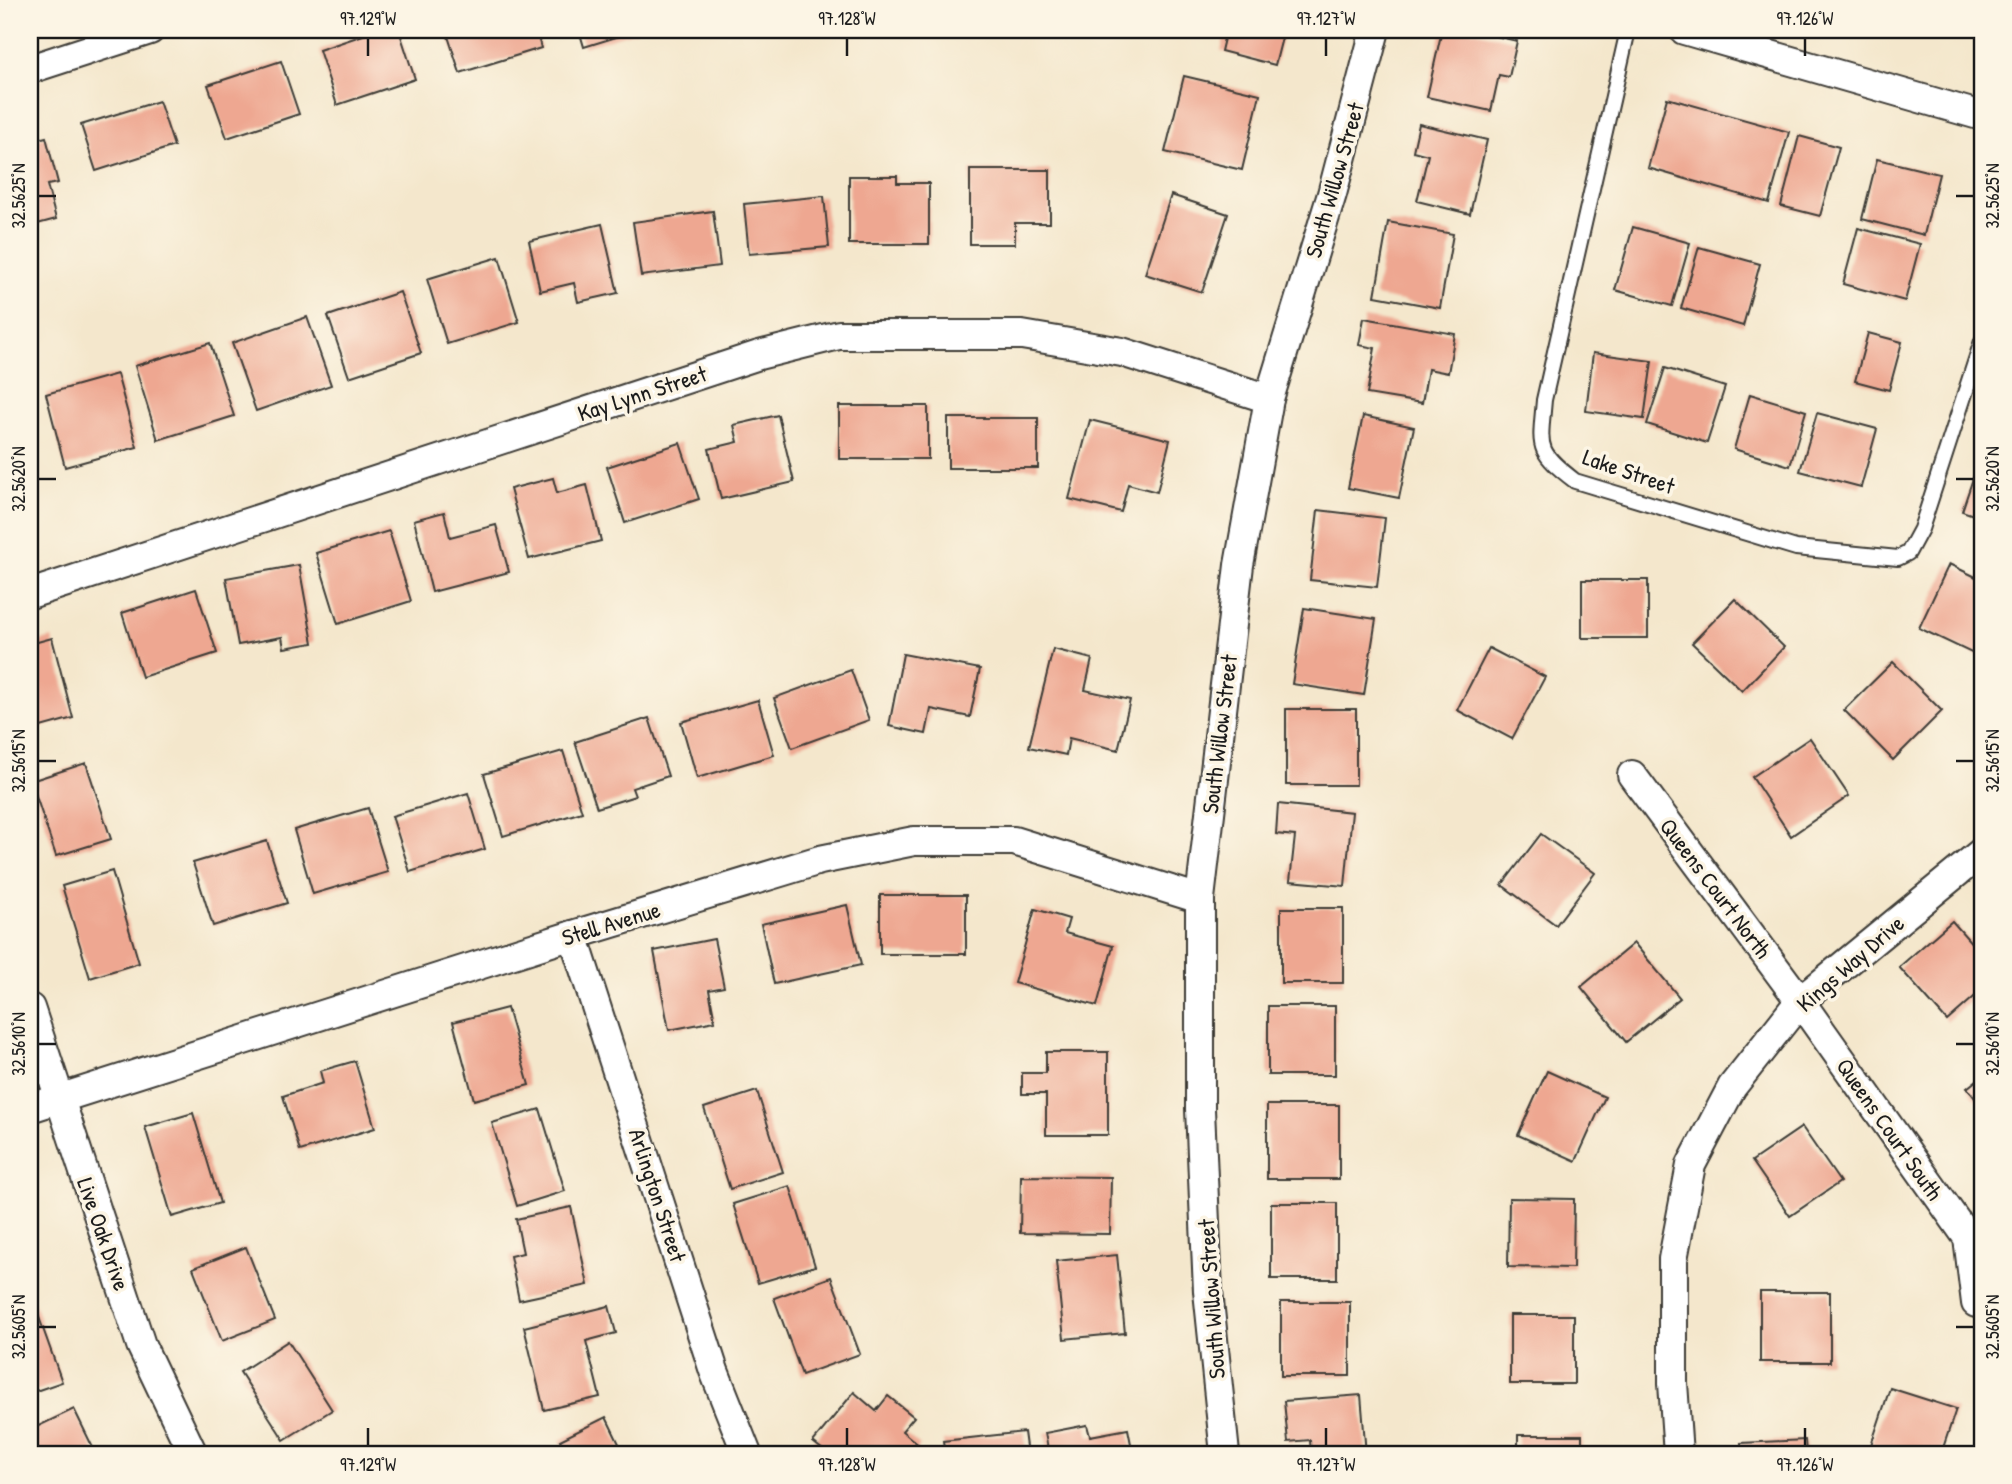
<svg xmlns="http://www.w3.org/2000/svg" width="2012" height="1484" viewBox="0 0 2012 1484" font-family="'Patrick Hand',sans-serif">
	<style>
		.building { fill: #eea791 }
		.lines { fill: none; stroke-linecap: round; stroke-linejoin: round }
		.service-casing { stroke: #3c3a36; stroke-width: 18 }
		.minor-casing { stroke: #3c3a36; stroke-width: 32 }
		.service { stroke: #fff; stroke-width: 14 }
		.minor { stroke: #fff; stroke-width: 28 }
		.ticks { fill: none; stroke: #1c1c1c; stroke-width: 2.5 }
		.labels { text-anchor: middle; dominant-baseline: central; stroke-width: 7; stroke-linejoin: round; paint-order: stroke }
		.street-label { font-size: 23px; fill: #1c1c1c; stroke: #fcf5e5 }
		.neatline { fill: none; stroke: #1c1c1c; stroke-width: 2.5 }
		.ticks-label { font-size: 18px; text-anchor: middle; fill: #1c1c1c }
	</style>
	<rect width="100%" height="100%" fill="#fcf5e5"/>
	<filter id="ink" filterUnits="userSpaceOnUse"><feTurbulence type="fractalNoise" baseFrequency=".0143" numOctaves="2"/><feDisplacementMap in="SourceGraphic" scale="14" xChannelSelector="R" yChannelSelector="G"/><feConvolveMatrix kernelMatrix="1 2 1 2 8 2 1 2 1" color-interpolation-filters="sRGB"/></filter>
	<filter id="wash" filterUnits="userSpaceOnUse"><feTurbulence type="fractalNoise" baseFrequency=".00686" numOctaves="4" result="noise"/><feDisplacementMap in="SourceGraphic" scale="28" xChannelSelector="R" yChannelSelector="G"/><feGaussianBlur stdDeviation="1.57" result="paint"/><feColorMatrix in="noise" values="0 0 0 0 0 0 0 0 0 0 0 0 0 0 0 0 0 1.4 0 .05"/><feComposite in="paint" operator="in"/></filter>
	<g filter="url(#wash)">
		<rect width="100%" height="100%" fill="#f4e7cc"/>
		<g id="blocks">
			<g class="building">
				<path d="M378 30H399L415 79 337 105 319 50Z"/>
				<path d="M446 30H536L541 48 460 73Z"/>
				<path d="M579 30H639L584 47Z"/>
				<path d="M1226 30H1284L1275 65 1221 51Z"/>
				<path d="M1442 30H1470L1517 41 1509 77 1499 75 1491 111 1427 97Z"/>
				<path d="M281 61 299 114 227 138 208 85Z"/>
				<path d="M1184 76 1260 94 1242 170 1165 152Z"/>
				<path d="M1667 98 1789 132 1769 203 1648 168Z"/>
				<path d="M159 101 174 146 96 171 81 125Z"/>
				<path d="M1419 124 1487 140 1470 214 1417 201 1428 155 1413 151Z"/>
				<path d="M1799 136 1839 147 1820 216 1781 206Z"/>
				<path d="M46 137 58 183 47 185 56 219 30 226V141Z"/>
				<path d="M1877 159 1939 174 1924 235 1862 219Z"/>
				<path d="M970 170H1050V223H1015V244H970Z"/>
				<path d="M849 176H897V183H929V244H849Z"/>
				<path d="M1171 195 1228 214 1202 292 1145 274Z"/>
				<path d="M824 196 829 247 749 254 744 204Z"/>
				<path d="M713 211 720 266 641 276 633 222Z"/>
				<path d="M1388 222 1453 234 1440 308 1375 296Z"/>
				<path d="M602 224 618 293 578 302 574 283 540 291 529 241Z"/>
				<path d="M1633 227 1690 243 1672 306 1615 290Z"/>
				<path d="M1858 228 1920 244 1905 301 1843 284Z"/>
				<path d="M1699 247 1760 264 1743 326 1681 308Z"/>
				<path d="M499 257 519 322 447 344 427 279Z"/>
				<path d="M400 292 421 353 349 377 328 316Z"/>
				<path d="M307 317 331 385 256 411 232 343Z"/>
				<path d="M1364 318 1455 334 1448 373 1428 369 1422 403 1367 394 1375 348 1359 345Z"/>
				<path d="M1868 333 1902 342 1889 390 1855 381Z"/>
				<path d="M210 343 234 416 158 440 135 366Z"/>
				<path d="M1593 353 1652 361 1644 419 1586 411Z"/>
				<path d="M1665 368 1725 387 1707 443 1647 424Z"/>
				<path d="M117 374 137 447 65 467 46 394Z"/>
				<path d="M1750 394 1806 411 1790 466 1734 449Z"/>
				<rect x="839" y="406" width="89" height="53"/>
				<path d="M1817 413 1877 429 1861 487 1800 471Z"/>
				<path d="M778 415 794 482 721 499 709 449 738 442 734 425Z"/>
				<path d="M1363 416 1414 427 1399 498 1348 488Z"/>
				<rect x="948" y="418" width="90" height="50"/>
				<path d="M1090 420 1170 440 1157 492 1128 484 1121 512 1069 499Z"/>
				<path d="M680 443 699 499 625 523 607 467Z"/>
				<path d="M1982 452V518L1962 511Z"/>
				<path d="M553 478 557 493 587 485 601 541 529 559 510 489Z"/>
				<path d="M1318 510 1385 518 1377 587 1310 580Z"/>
				<path d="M444 512 450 537 496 525 509 572 432 592 414 520Z"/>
				<path d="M389 531 411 601 338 624 316 553Z"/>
				<path d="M1949 564 1982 580V658L1919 628Z"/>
				<path d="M299 565 313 643 284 648 282 637 238 645 226 578Z"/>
				<rect x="1582" y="580" width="66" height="58"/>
				<path d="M196 589 217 653 142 677 122 613Z"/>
				<path d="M1735 599 1784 647 1742 691 1692 643Z"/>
				<path d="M1304 608 1376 619 1364 695 1292 684Z"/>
				<path d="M52 638 73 718 30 730V644Z"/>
				<path d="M1489 648 1545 677 1512 739 1457 710Z"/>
				<path d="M1053 649 1092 659 1085 690 1130 700 1118 750 1069 738 1066 755 1029 747Z"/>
				<path d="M903 654 980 669 970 717 931 709 926 734 889 726Z"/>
				<path d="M1893 662 1942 711 1893 760 1844 710Z"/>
				<path d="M851 670 869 720 792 748 774 698Z"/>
				<path d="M758 700 774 755 697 778 681 722Z"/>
				<rect x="1286" y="709" width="70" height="76"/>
				<path d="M649 718 668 776 632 788 635 796 597 808 575 742Z"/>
				<path d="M1810 738 1849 796 1791 836 1752 777Z"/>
				<path d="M563 751 582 812 503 836 484 774Z"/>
				<path d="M86 763 111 839 56 856 31 781Z"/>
				<path d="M468 793 485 849 410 872 392 816Z"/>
				<path d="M1278 804 1352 812 1345 886 1290 881 1295 836 1276 834Z"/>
				<path d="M368 808 388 872 313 894 294 830Z"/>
				<path d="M1541 834 1595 873 1556 925 1502 885Z"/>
				<path d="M267 841 287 903 213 926 193 863Z"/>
				<path d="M112 871 139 963 90 978 62 886Z"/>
				<rect x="880" y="895" width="86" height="59"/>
				<path d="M847 905 861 965 774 984 761 924Z"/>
				<rect x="1281" y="908" width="62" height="75"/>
				<path d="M1035 909 1069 919 1065 933 1113 946 1097 1006 1014 983Z"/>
				<path d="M1952 921 1982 955V990L1947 1021 1899 967Z"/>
				<path d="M714 939 724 987 709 990 715 1021 669 1030 654 951Z"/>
				<path d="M1634 943 1680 998 1626 1042 1581 987Z"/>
				<rect x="1268" y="1006" width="67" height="69"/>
				<path d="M507 1008 529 1085 474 1100 453 1022Z"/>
				<path d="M1046 1052H1108V1135H1046V1094H1022V1073H1046Z"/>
				<path d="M355 1061 375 1128 300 1151 283 1096 323 1083 320 1071Z"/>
				<path d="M1547 1071 1605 1097 1576 1161 1518 1135Z"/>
				<path d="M1982 1076V1107L1967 1088Z"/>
				<path d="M757 1091 783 1172 730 1189 704 1108Z"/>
				<rect x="1267" y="1105" width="72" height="74"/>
				<path d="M540 1109 565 1191 517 1206 492 1123Z"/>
				<path d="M193 1113 220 1203 172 1217 145 1127Z"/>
				<path d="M1802 1127 1840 1182 1790 1216 1752 1161Z"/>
				<path d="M1021 1176 1111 1177 1110 1234 1020 1233Z"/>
				<path d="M790 1186 815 1266 758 1283 733 1204Z"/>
				<path d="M1509 1198 1574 1199 1573 1268 1508 1267Z"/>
				<rect x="1271" y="1203" width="66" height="76"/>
				<path d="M571 1207 588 1285 519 1300 510 1256 523 1253 516 1219Z"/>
				<path d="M246 1247 275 1320 222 1341 193 1268Z"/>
				<path d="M1117 1255 1125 1333 1064 1339 1056 1261Z"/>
				<path d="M831 1277 860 1354 802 1375 774 1298Z"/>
				<path d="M30 1292 62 1382 30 1393Z"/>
				<rect x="1760" y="1292" width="70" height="70"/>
				<rect x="1281" y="1302" width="69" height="74"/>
				<path d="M609 1306 616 1333 586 1341 600 1397 544 1410 524 1327Z"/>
				<rect x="1510" y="1315" width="64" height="69"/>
				<path d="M288 1341 332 1410 284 1440 240 1372Z"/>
				<path d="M1890 1388 1956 1409 1941 1454H1888L1870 1448Z"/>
				<path d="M854 1392 876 1411 888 1396 914 1417 902 1431 920 1446 913 1454H828L813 1442Z"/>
				<path d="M1361 1395 1366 1454H1311L1310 1440 1288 1442 1284 1401Z"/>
				<path d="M74 1409 96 1454H40L30 1430Z"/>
				<path d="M606 1417 624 1454H567L560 1440Z"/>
				<path d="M1087 1425 1090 1436 1128 1429 1133 1454H1049L1045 1433Z"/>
				<path d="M1024 1432 1027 1454H945L943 1441Z"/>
				<rect x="1518" y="1435" width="64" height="19"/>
				<path d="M1805 1440 1806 1454H1742L1741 1443Z"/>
			</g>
		</g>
	</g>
	<g filter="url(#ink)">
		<use href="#blocks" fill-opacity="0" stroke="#3c3a36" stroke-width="2"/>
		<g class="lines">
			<g class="service-casing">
				<path id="service" d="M1628 30 1544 400C1540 448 1535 450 1575 481L1796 548 1898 558 1908 553 1921 529 1982 341"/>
			</g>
			<g class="minor-casing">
				<g id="minor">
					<path d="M1684 30 1982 116"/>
					<path d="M30 69 150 30"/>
					<path d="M30 594 759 355 839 335H1022L1122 352 1269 399"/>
					<path d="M1632 775 1800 1001 1968 1238 1976 1303"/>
					<path d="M573 935 714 1371 747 1454"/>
					<path d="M30 1008 141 1345 193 1454"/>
					<path d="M30 1108 573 935 820 860 914 841H1014L1200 899"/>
					<path d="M1225 1454 1208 1291 1200 1109V899L1239 565 1269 399 1332 194 1375 30"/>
					<path d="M1678 1454 1673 1383V1259L1691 1165 1732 1087 1800 1001 1982 852"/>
				</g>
			</g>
			<use href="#service" class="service"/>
			<use href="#minor" class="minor"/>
		</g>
	</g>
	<path class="ticks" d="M368 38V56M847 38V56M1326 38V56M1805 38V56M38 196H56M1956 196H1974M38 479H56M1956 479H1974M38 761H56M1956 761H1974M38 1044H56M1956 1044H1974M38 1327H56M1956 1327H1974M368 1428V1446M847 1428V1446M1326 1428V1446M1805 1428V1446"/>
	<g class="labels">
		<g class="street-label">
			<text transform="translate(1334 180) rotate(-74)">South Willow Street</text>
			<text transform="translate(642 393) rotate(-18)">Kay Lynn Street</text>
			<text transform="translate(1629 471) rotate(19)">Lake Street</text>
			<text transform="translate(1219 734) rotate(-83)">South Willow Street</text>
			<text transform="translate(1716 888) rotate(53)">Queens Court North</text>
			<text transform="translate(611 923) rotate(-17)">Stell Avenue</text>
			<text transform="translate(1850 963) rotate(-41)">Kings Way Drive</text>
			<text transform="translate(1890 1129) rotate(55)">Queens Court South</text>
			<text transform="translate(658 1195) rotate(72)">Arlington Street</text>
			<text transform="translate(104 1234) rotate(71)">Live Oak Drive</text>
			<text transform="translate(1211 1299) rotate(-94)">South Willow Street</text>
		</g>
	</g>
	<rect width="2012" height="1484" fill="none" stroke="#fcf5e5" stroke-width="77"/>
	<rect x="38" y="38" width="1936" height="1408" class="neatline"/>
	<g class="ticks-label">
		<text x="368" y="25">97.129°W</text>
		<text x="847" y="25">97.128°W</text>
		<text x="1326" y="25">97.127°W</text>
		<text x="1805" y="25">97.126°W</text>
		<text transform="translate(19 196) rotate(-90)" y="6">32.5625°N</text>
		<text transform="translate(1993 196) rotate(-90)" y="6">32.5625°N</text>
		<text transform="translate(19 479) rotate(-90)" y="6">32.5620°N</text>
		<text transform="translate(1993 479) rotate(-90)" y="6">32.5620°N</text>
		<text transform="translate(19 761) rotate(-90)" y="6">32.5615°N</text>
		<text transform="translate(1993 761) rotate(-90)" y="6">32.5615°N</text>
		<text transform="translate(19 1044) rotate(-90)" y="6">32.5610°N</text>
		<text transform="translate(1993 1044) rotate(-90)" y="6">32.5610°N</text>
		<text transform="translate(19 1327) rotate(-90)" y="6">32.5605°N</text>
		<text transform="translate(1993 1327) rotate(-90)" y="6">32.5605°N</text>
		<text x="368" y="1471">97.129°W</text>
		<text x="847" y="1471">97.128°W</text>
		<text x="1326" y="1471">97.127°W</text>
		<text x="1805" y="1471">97.126°W</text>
	</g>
</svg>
